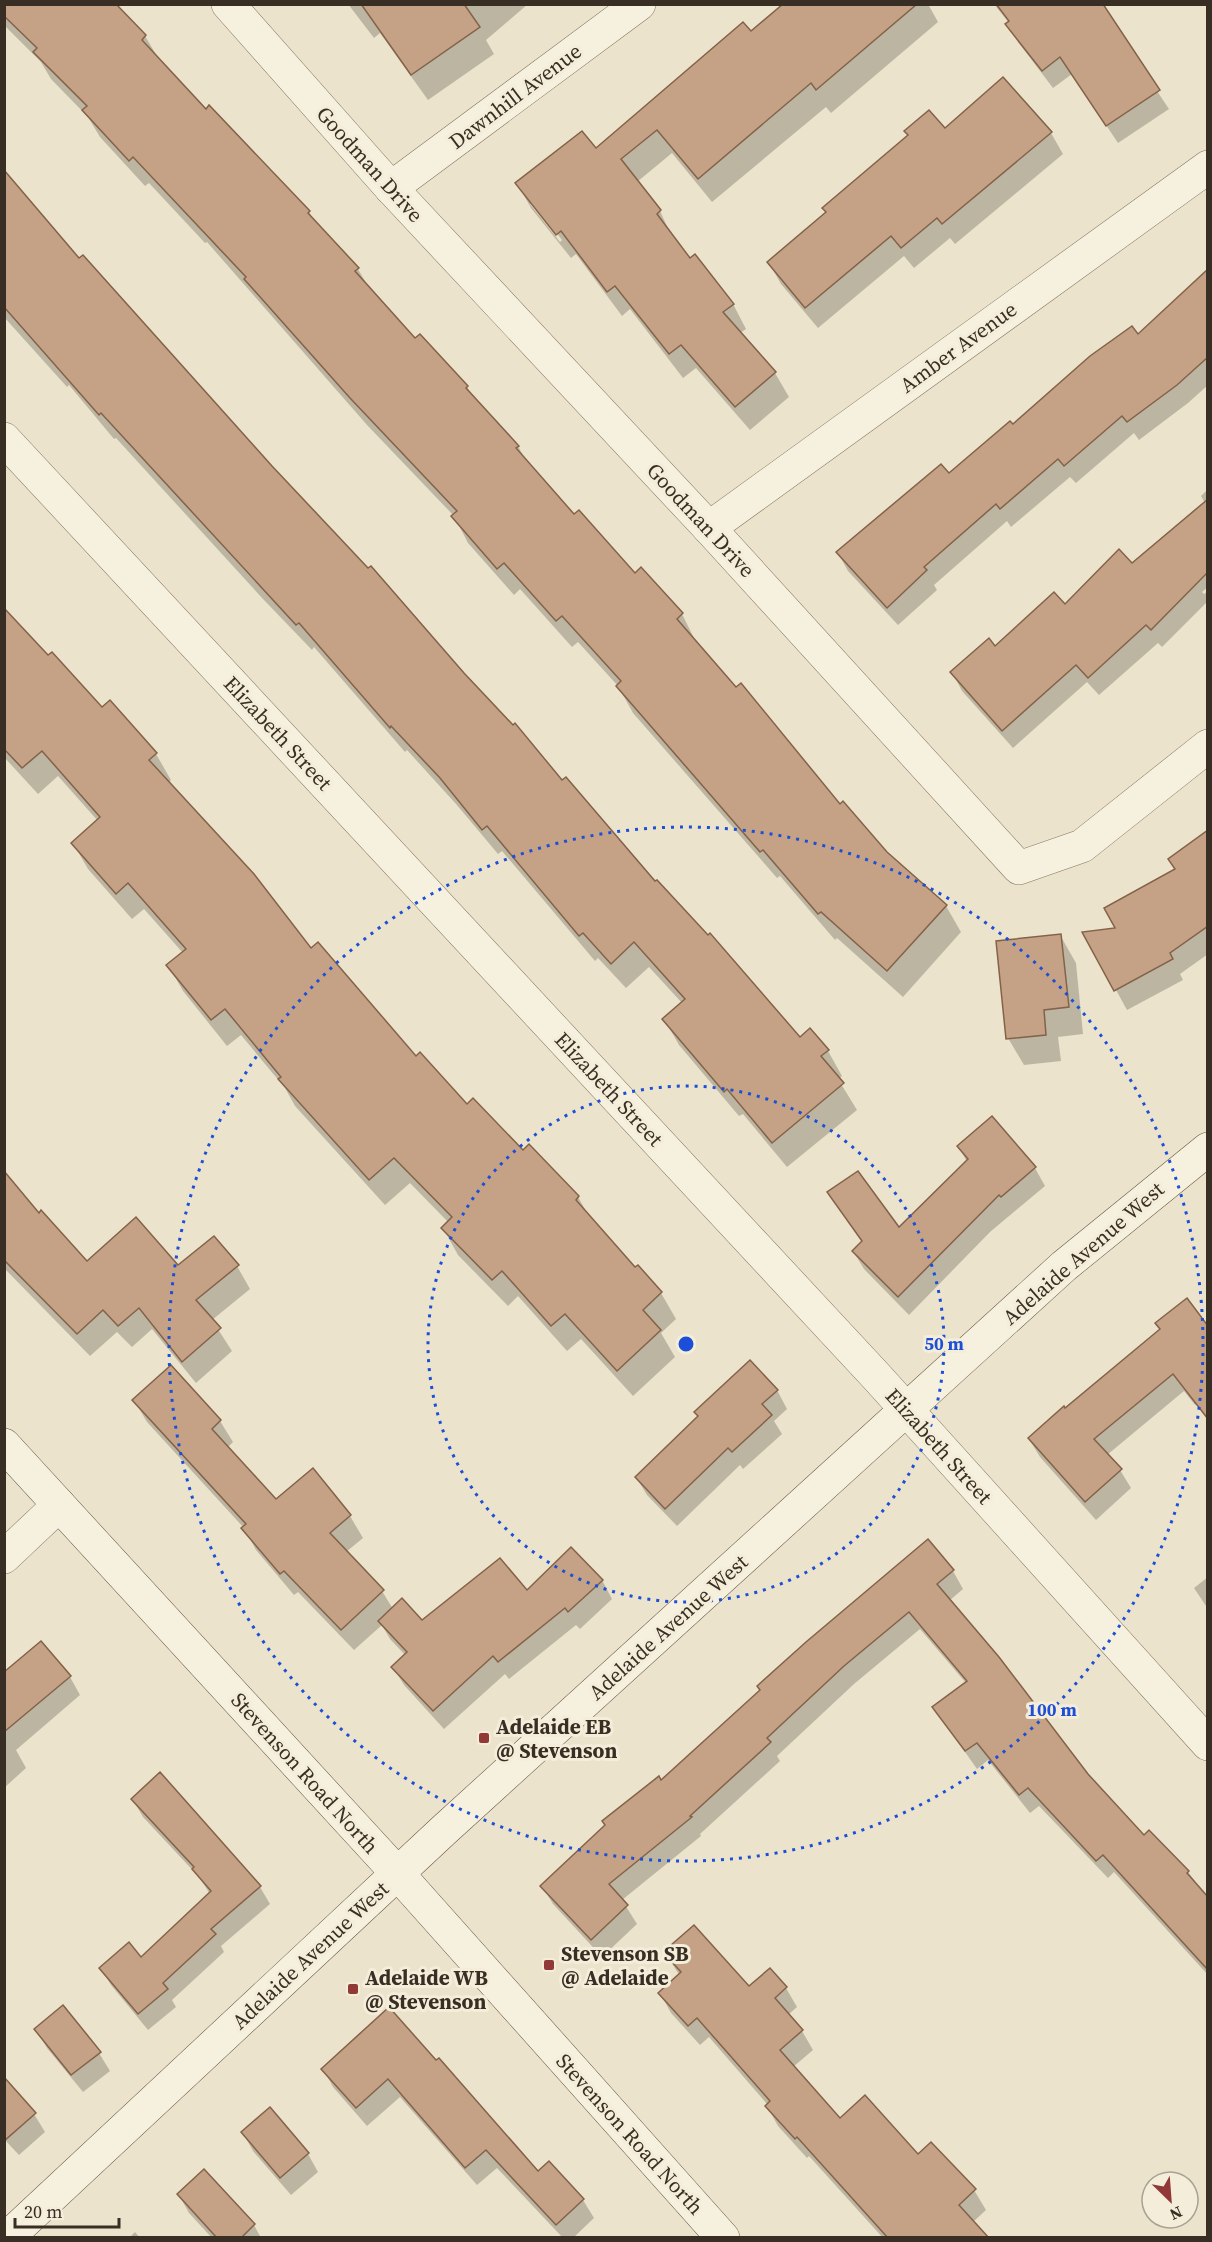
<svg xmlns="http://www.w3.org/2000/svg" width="1212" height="2242" viewBox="0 0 1212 2242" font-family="'Source Serif 4',serif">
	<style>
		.shadow { fill: #0003; fill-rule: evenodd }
		.building { fill: #c5a285; stroke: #836249; stroke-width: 1.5 }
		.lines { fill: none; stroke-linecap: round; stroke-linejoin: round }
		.minor-casing { stroke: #867661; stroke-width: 34 }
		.secondary-casing { stroke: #695844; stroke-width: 34 }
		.minor { stroke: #f6f0de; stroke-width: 33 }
		.secondary { stroke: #f6f0de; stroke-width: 33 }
		.ring { fill: none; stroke: #1d4ed8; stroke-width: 3; stroke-dasharray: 3 6 }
		.poi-dot { fill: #903937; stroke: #f3edda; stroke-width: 2 }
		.labels { text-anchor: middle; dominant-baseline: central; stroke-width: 6; stroke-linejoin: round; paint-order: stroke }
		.street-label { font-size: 21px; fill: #392e23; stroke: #f3edda }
		.poi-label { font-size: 21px; font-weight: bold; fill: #392e23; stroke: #f3edda; text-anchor: start }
		.centre { fill: #1d4ed8; stroke: #f3edda; stroke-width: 3 }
		.ring-label { font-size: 18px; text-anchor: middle; font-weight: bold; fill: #1d4ed8; stroke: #f3edda; stroke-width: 6; stroke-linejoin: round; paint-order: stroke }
	</style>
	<rect width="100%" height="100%" fill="#ebe3cb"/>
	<g class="shadow">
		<path d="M4 4H114L145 36 160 61 205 111 309 212 315 222 358 269 370 290 415 341 467 387 474 398 518 446 527 463 574 516 635 575 641 569 682 614 696 642 840 806 886 853 946 906 961 932 903 997 837 938 835 940 780 876 777 878 633 713 618 686 578 642 572 647 520 589 514 595 468 543 454 516 367 425 207 242 205 243 149 183 145 186 100 137 88 117 51 79 41 62 4 25Z"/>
		<path d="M348 4H528L486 40 494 54 428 100 380 33 374 38Z"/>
		<path d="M785 4H928L938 22 831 113 826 107 712 202 672 153 637 182 660 211 672 237 690 260 733 304 746 329 740 333 775 373 789 397 750 430 696 368 683 378 630 309 622 316 576 254 571 258 531 208 517 183 595 151ZM530 204H534L562 240 560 242Z"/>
		<path d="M994 4H1099L1169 109 1118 143 1072 74 1053 88 1018 42 1009 23Z"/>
		<path d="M1001 81 1051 133 1063 154 955 244 950 238 914 268 904 256 818 328 781 284 769 263 827 213 909 136 945 131Z"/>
		<path d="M4 172 79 260 800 1039 828 1051 842 1076 838 1079 857 1110 787 1167 743 1114 739 1116 679 1045 664 1019 682 1003 649 967 626 988 598 958 595 961 502 851 498 854 456 804 407 750 405 752 314 647 312 650 263 599 116 438 114 439 69 385 67 387 4 317Z"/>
		<path d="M1208 286V385L1188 403 1139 440 1134 433 1076 483 1070 477 1011 527 1007 521 934 585 937 590 898 625 848 571 838 553Z"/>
		<path d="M1208 489V587L1202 592 1204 594 1208 591V601L1162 647 1158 643 1099 695 1087 682 1013 748 962 691 952 672 1132 565 1205 503 1201 496Z"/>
		<path d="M4 608 48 658 102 709 156 754 171 780 168 783 310 950 415 1058 467 1106 523 1152 529 1146 578 1197 590 1218 635 1269 637 1267 661 1293 676 1319 661 1333 675 1357 633 1396 581 1339 567 1351 518 1296 508 1306 458 1255 443 1228 449 1223 410 1183 385 1205 295 1106 285 1088 241 1035 227 1046 183 991 168 965 183 953 144 909 132 919 88 869 73 843 98 821 58 776 38 794 4 757Z"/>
		<path d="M1208 836V954L1180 974 1183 980 1127 1010 1116 990 1117 930Z"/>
		<path d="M1060 935 1076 963 1083 1034 1058 1037 1061 1061 1024 1065 1008 1038Z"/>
		<path d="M959 1147 1035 1168 1045 1186 990 1232 909 1315 864 1269 853 1251 862 1242 829 1193 899 1230 967 1162Z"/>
		<path d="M4 1173 38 1215 87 1263 237 1266 250 1289 212 1320 232 1351 196 1383 152 1329 132 1347 117 1332 90 1356 4 1268Z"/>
		<path d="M1161 1330 1208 1395 1195 1405 1184 1391 1107 1455 1120 1470 1131 1488 1096 1520 1040 1457 1029 1439Z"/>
		<path d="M777 1390 787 1409 774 1421 782 1434 743 1469 740 1465 677 1526 647 1495 636 1477Z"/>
		<path d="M134 1400 220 1421 233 1442 227 1448 276 1501 313 1470 350 1516 363 1538 346 1552 382 1591 393 1609 422 1622 527 1592 602 1580 612 1599 580 1629 576 1625 509 1679 505 1674 444 1729 404 1685 393 1667 406 1656 390 1639 382 1625 354 1650 298 1592 294 1595 256 1550 244 1528 147 1422Z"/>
		<path d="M953 1571 963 1589 949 1601 1087 1775 1144 1837 1188 1872 1208 1899V1975L1114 1872 1108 1878 1039 1806 1030 1813 988 1760 977 1769 934 1708 966 1683 920 1629 854 1684 777 1756 780 1761 700 1834 701 1836 622 1900 637 1924 602 1957 553 1904 542 1886 661 1782Z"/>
		<path d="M1208 1577V1609L1194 1588Z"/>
		<path d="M41 1643 70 1677 80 1695 16 1750 26 1768 4 1788V1674Z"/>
		<path d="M133 1800 260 1887 270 1904 221 1946 224 1952 172 2000 176 2007 148 2030 111 1985 101 1968 141 1959 210 1894 199 1877 143 1817Z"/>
		<path d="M665 1953 749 1988H786L797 2007 788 2015 802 2031 813 2050 793 2067 840 2120 918 2157 974 2190 986 2210 973 2222 987 2238H883L809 2156 807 2158 778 2126 767 2106 768 2105 709 2037 700 2045 671 2013 660 1993 680 1976Z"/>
		<path d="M36 2029 99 2053 110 2071 83 2092 47 2048Z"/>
		<path d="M436 2062 538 2174 549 2164 583 2200 594 2218 573 2238H563L497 2168 477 2185 400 2097 367 2126 333 2087 323 2069Z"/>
		<path d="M34 2114 45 2132 19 2155 4 2139Z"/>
		<path d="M243 2133 308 2154 318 2172 291 2195 253 2151Z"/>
		<path d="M204 2171 254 2225 261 2238H212L189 2213 179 2195Z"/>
		<path d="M135 2232 140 2238H129Z"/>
	</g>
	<g class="building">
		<path d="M4 4H116L146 35 142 40 206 109 209 105 310 211 308 213 359 268 355 271 415 338 420 334 468 386 466 388 519 446 516 448 574 514 579 510 635 573 641 567 683 613 677 619 736 687 741 683 840 804 843 801 887 852 947 905 887 971 821 912 818 914 763 850 760 852 616 686 621 681 562 616 556 621 504 563 497 569 451 516 457 511 350 398 244 279 246 277 133 157 129 161 82 110 87 106 33 52 37 48 4 16Z"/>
		<path d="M361 4H464L480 27 411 75Z"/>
		<path d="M783 4H917L816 90 811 83 698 179 657 130 621 159 661 210 657 214 690 258 695 254 734 304 723 312 776 372 735 407 681 345 669 354 615 286 607 292 561 231 556 235 515 183 582 131 596 148 743 22 751 31Z"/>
		<path d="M996 4H1103L1160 90 1106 126 1060 57 1042 71 1005 24 1009 21Z"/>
		<path d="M1003 77 1052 132 942 224 937 218 901 248 891 236 805 308 767 262 826 212 822 208 908 135 904 131 929 110 945 128Z"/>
		<path d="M4 170 79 258 83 255 272 466 368 568 371 566 464 673 513 725 515 723 562 780 566 777 655 881 657 880 708 935 710 933 800 1037 810 1028 829 1050 821 1056 844 1083 772 1143 727 1089 724 1092 662 1019 685 999 634 942 611 964 583 933 579 936 487 826 482 830 440 778 391 726 390 728 299 623 296 625 101 413 99 415 4 307Z"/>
		<path d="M1208 269V357L1177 385 1127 422 1122 416 1064 466 1058 459 1000 509 996 504 924 567 927 570 887 608 836 552 941 464 949 473 1010 421 1013 424 1090 356 1132 326 1138 334Z"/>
		<path d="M1208 499V572L1151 630 1146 625 1088 678 1076 665 1002 731 950 672 989 638 995 646 1054 592 1065 604 1119 549 1132 563Z"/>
		<path d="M4 608 48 655 52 652 102 707 110 700 157 753 149 760 254 874 311 948 318 942 416 1056 420 1052 467 1104 473 1098 523 1150 529 1144 579 1196 576 1200 635 1267 638 1265 662 1292 643 1310 661 1330 617 1371 565 1314 551 1326 502 1271 492 1280 441 1228 452 1217 394 1158 369 1180 278 1079 281 1077 225 1009 211 1020 166 965 186 949 128 883 116 894 71 843 100 817 42 751 22 768 4 749Z"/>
		<path d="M1208 830V926L1170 953 1173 959 1114 991 1082 932 1115 928 1104 908 1175 869 1168 859Z"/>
		<path d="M1061 934 1069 1007 1044 1010 1046 1035 1006 1039 996 941Z"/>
		<path d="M992 1116 1036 1167 1001 1197 999 1195 898 1297 852 1251 862 1241 827 1192 858 1171 899 1227 968 1159 957 1146Z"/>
		<path d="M4 1171 39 1213 41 1210 87 1261 136 1217 178 1265 214 1236 239 1265 196 1300 221 1328 182 1362 139 1308 118 1326 103 1310 77 1334 4 1260Z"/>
		<path d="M1187 1298 1208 1326V1419L1173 1374 1094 1439 1122 1469 1085 1502 1028 1438 1064 1406 1065 1408 1160 1329 1155 1323Z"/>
		<path d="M750 1360 778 1390 762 1404 772 1415 732 1452 728 1448 665 1509 635 1477 698 1416 694 1412Z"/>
		<path d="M171 1365 221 1420 212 1429 276 1499 313 1468 351 1515 330 1533 384 1590 341 1630 284 1571 280 1574 241 1528 246 1524 132 1400Z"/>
		<path d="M928 1539 954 1570 937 1584 999 1657 1088 1774 1144 1835 1149 1830 1189 1871 1187 1873 1208 1897V1970L1103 1855 1096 1861 1028 1788 1019 1795 977 1743 965 1751 932 1707 967 1681 909 1612 844 1666 767 1738 771 1742 690 1816 692 1817 609 1884 628 1905 591 1940 540 1886 605 1825 602 1821 659 1776 661 1780 760 1690 757 1686 806 1642Z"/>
		<path d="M571 1547 603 1580 568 1612 565 1608 498 1662 493 1656 433 1711 391 1667 407 1652 378 1621 402 1598 422 1620 500 1558 527 1590Z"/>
		<path d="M41 1641 71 1676 4 1732V1672Z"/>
		<path d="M160 1772 261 1886 211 1929 216 1934 163 1983 168 1989 138 2014 99 1968 129 1942 141 1957 211 1891 192 1869 194 1867 131 1799Z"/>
		<path d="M694 1925 749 1986 770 1968 787 1987 775 1998 803 2030 780 2050 840 2118 865 2095 918 2154 931 2142 976 2189 959 2205 989 2238H888L797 2137 795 2139 765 2106 770 2101 697 2018 688 2026 658 1993 681 1972 663 1952Z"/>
		<path d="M63 2005 101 2052 71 2075 34 2029Z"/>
		<path d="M389 2007 436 2060 439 2058 538 2171 549 2161 584 2199 556 2225 486 2150 465 2168 388 2079 356 2108 321 2069Z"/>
		<path d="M4 2077 36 2113 4 2141Z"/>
		<path d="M270 2107 309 2153 280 2178 241 2132Z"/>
		<path d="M204 2169 255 2224 241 2238H217L177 2194Z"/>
	</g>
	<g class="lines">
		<g class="minor-casing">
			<g id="minor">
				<path d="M228 4 391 188 709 528 1019 868 1082 846 1208 746"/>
				<path d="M391 188 639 4"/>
				<path d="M4 439 876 1376 1208 1744"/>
				<path d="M709 528 1208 167"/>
				<path d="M4 1557 59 1505"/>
			</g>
		</g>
		<g class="secondary-casing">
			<g id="secondary">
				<path d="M4 1445 398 1874 723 2238"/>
				<path d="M7 2238 444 1830 1064 1266 1208 1149"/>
			</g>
		</g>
		<use href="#minor" class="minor"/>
		<use href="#secondary" class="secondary"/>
	</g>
	<g class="ring">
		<circle cx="686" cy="1344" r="258"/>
		<circle cx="686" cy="1344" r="517"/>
	</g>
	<g class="poi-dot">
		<rect x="478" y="1732" width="12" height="12" rx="3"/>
		<rect x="543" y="1959" width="12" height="12" rx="3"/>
		<rect x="347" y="1983" width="12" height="12" rx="3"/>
	</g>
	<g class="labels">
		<g class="street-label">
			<text transform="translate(515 96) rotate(-37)">Dawnhill Avenue</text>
			<text transform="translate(370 164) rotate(48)">Goodman Drive</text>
			<text transform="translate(958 347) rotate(-36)">Amber Avenue</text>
			<text transform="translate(701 520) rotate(47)">Goodman Drive</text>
			<text transform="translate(278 733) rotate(47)">Elizabeth Street</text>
			<text transform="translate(609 1089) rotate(47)">Elizabeth Street</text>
			<text transform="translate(1083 1253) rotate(-41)">Adelaide Avenue West</text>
			<text transform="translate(939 1446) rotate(48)">Elizabeth Street</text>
			<text transform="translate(668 1627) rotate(-42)">Adelaide Avenue West</text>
			<text transform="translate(305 1773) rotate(48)">Stevenson Road North</text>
			<text transform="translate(310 1955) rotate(-43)">Adelaide Avenue West</text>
			<text transform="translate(630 2134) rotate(48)">Stevenson Road North</text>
		</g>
		<g class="poi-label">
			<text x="496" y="1726">Adelaide EB<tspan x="496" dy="24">@ Stevenson</tspan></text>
			<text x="561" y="1953">Stevenson SB<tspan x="561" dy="24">@ Adelaide</tspan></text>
			<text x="365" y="1977">Adelaide WB<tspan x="365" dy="24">@ Stevenson</tspan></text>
		</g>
	</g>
	<circle cx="686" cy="1344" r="9" class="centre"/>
	<g class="ring-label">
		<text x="944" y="1350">50 m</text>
		<text x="1052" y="1716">100 m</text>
	</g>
	<rect width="1212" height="2242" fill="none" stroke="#392e23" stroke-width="12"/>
	<g transform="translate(1170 2200) rotate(155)"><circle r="28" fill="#f3edda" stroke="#a9a191" stroke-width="1.5"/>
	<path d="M0-4.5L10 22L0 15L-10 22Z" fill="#903937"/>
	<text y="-9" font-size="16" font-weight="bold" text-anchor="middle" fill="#392e23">N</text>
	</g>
	<path d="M15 2218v9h104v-9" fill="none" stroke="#392e23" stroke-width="3"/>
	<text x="24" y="2218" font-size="18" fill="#392e23" stroke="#f3edda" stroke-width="4.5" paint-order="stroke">20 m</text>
</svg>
